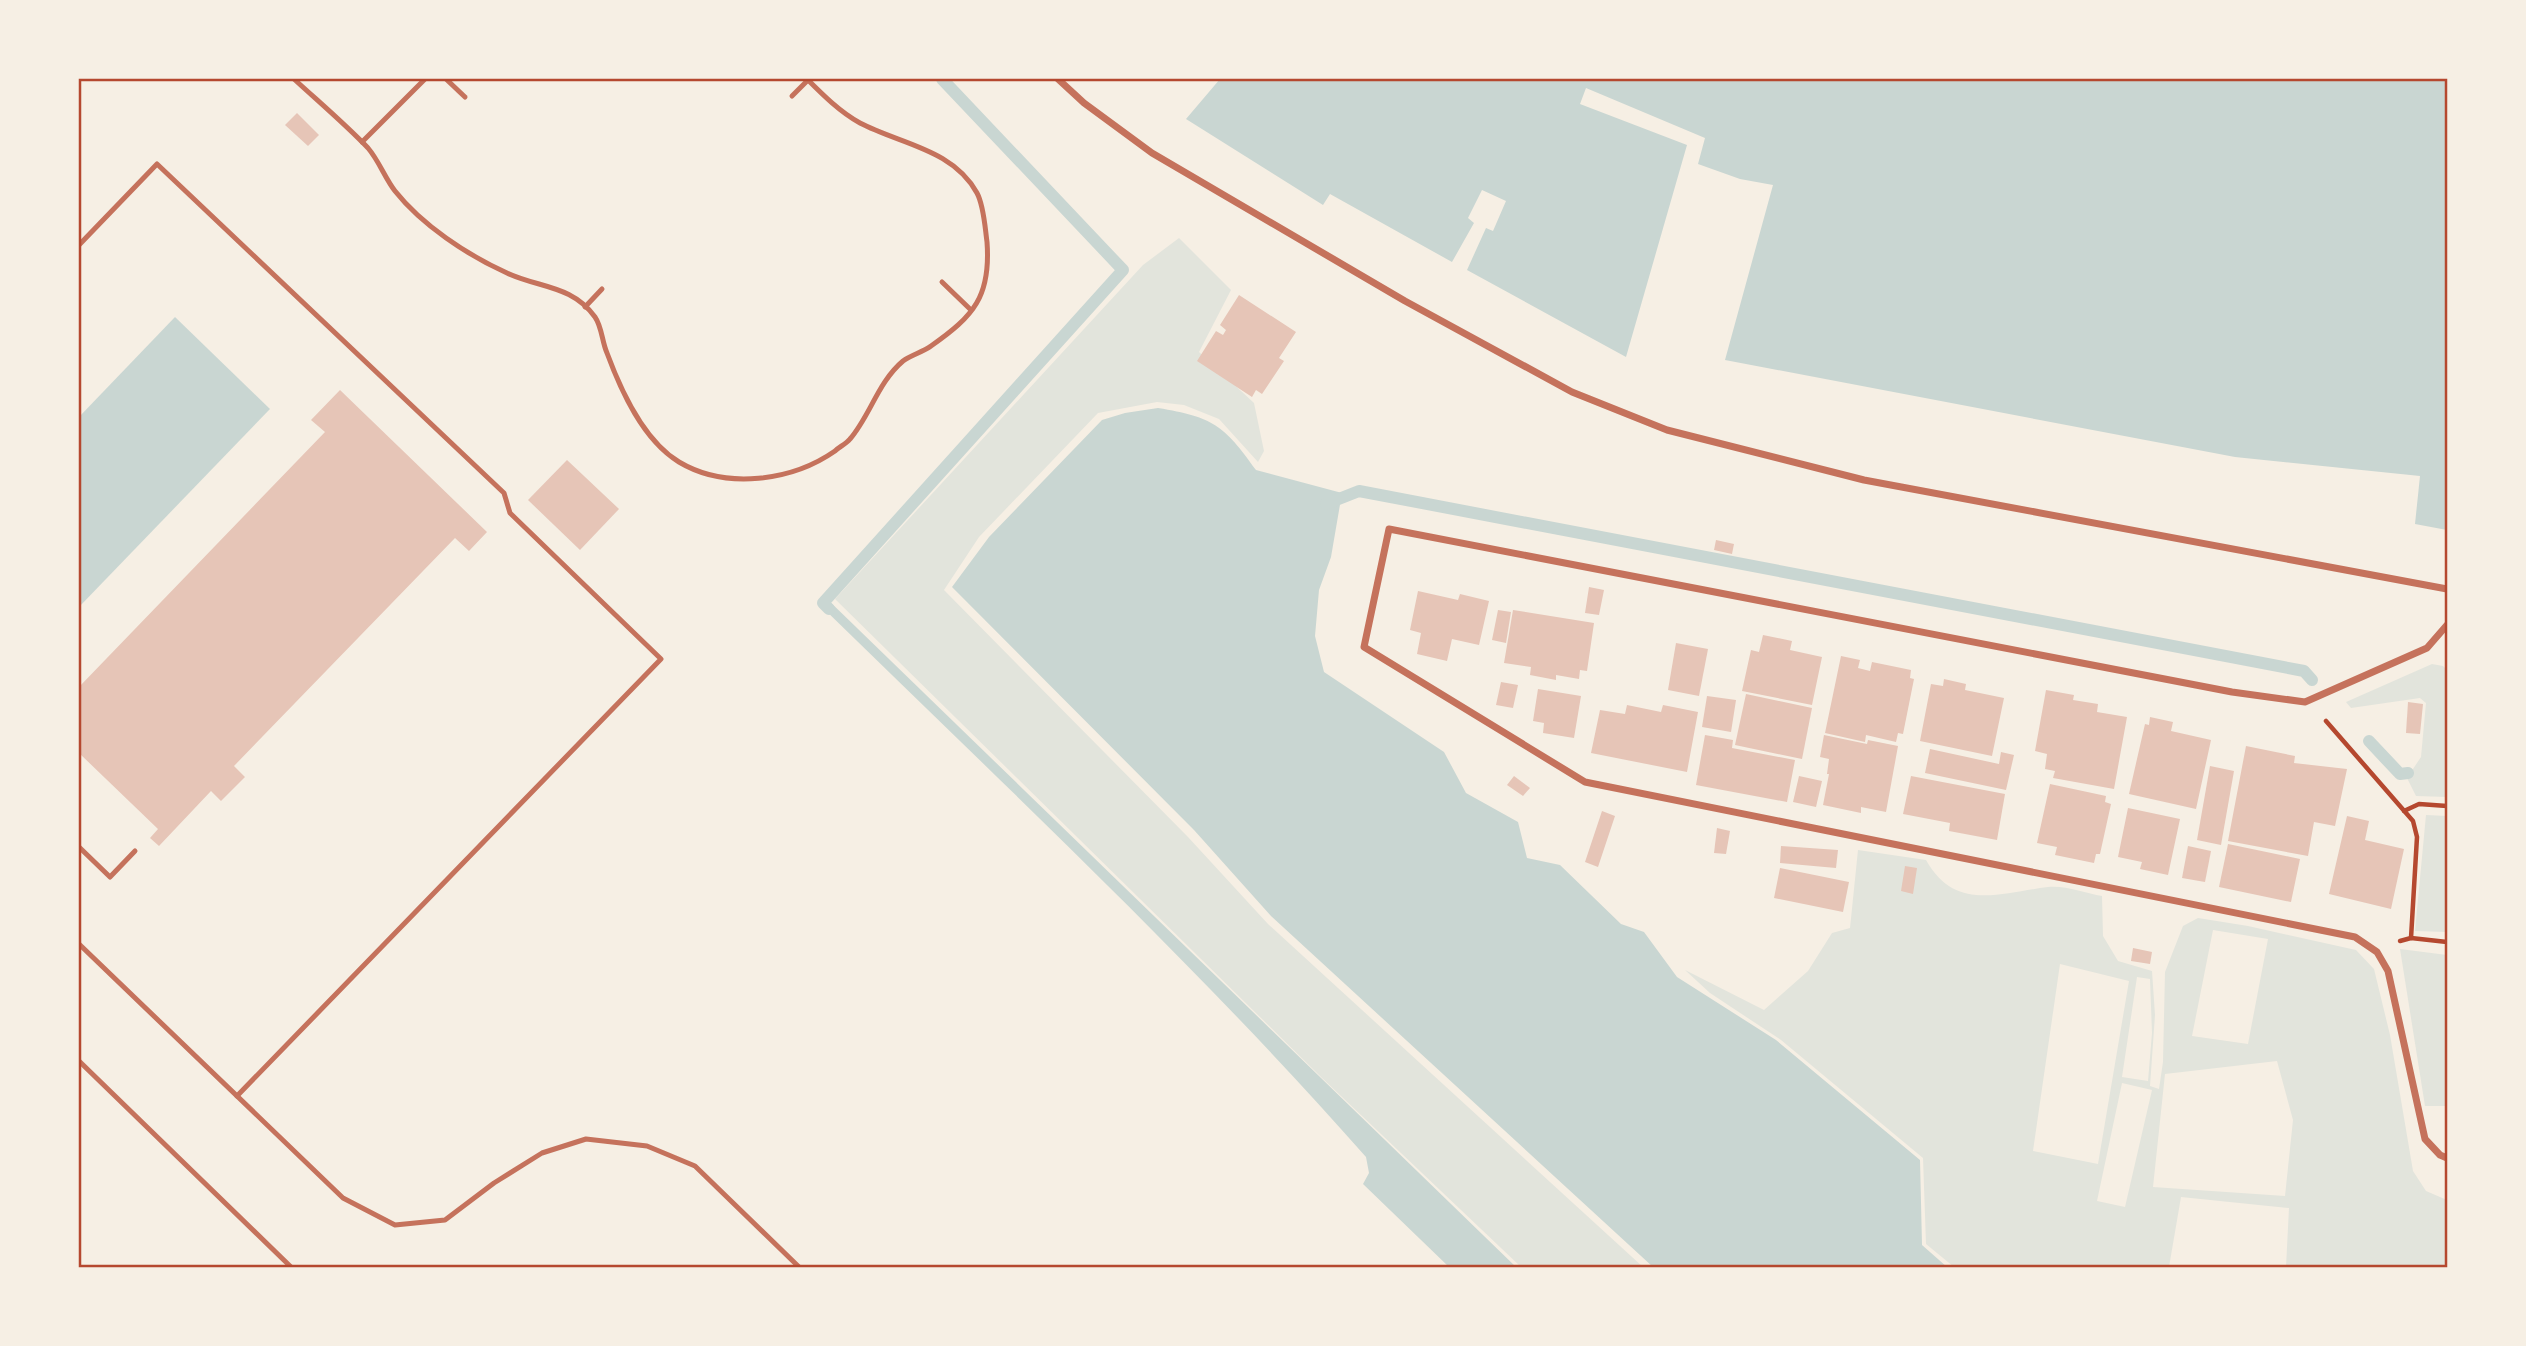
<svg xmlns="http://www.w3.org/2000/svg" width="2526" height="1346" viewBox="0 0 2526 1346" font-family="Inter,sans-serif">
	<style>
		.green { fill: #e2e4dc; fill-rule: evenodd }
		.water { fill: #c9d6d2 }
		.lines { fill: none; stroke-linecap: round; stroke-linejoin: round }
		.stream { stroke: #c9d6d2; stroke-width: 12 }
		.building { fill: #e6c5b7 }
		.path { stroke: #b5482f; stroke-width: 4.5 }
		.service { stroke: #c5725c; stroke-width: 5 }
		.minor { stroke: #c5725c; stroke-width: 7 }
		.neatline { fill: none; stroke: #b5482f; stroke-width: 2.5 }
	</style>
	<rect width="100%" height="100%" fill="#f6efe4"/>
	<g class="green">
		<path d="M1179 238 1231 290 1199 352 1254 403 1264 451 1258 462 1219 419 1184 405 1157 402 1098 413 979 537 944 590 1188 837 1268 924 1643 1267H1521L1322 1078 835 599 1143 265Z"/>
		<path d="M2432 664 2443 666 2447 670V797L2416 796 2407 778 2421 757 2426 703 2420 698 2351 708 2346 702Z"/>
		<path d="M2426 815 2447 816V932L2415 931Z"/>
		<path d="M1858 850 1926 860C1955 912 2000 893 2048 887 2064 885 2086 893 2102 896L2103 936 2118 961 2152 971 2155 1015 2150 1086 2159 1089 2163 1062 2165 972 2183 926 2198 918 2248 926 2356 950 2374 969 2390 1035 2413 1171 2426 1191 2447 1200V1267H2286L2289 1208 2181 1197 2169 1267H1954L1926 1244 1923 1158 1781 1040 1710 993 1685 970 1764 1010 1808 971 1832 933 1850 928ZM2213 930 2268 939 2248 1044 2192 1036ZM2060 964 2129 981 2098 1164 2033 1151ZM2137 977 2150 979 2152 1033 2148 1081 2122 1077ZM2277 1061 2293 1120 2285 1196 2153 1187 2165 1074ZM2122 1083 2152 1090 2125 1207 2097 1201Z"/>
		<path d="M2400 949 2447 955V1106H2425Z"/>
	</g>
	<g class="water">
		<path d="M1220 79H2447V530L2415 524 2420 476 2235 457 1725 360 1773 185 1740 179 1698 164 1705 138 1586 88 1580 104 1687 145 1626 357 1467 270 1486 228 1493 231 1506 201 1482 190 1468 218 1474 223 1452 262 1330 194 1323 205 1186 119Z"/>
		<path d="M175 317 270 409 79 607V417Z"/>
		<path d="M1158 408C1213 417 1224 425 1256 470L1342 493 1331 557 1319 590 1315 636 1324 672 1444 752 1466 793 1518 822 1527 858 1560 865 1621 924 1644 932 1677 977 1776 1040 1920 1160 1922 1245 1947 1267H1653L1271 916 1194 830 952 587 989 537 1102 420 1125 413Z"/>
		<path d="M824 596 1516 1267H1449L1363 1184 1369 1173 1366 1157C1195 963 1005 786 820 605Z"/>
	</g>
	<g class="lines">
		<g class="stream">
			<path d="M1326 504 1359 491 2304 671 2312 680"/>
			<path d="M829 609 823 603 1123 270 942 79"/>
			<path d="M2369 741 2400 774 2408 773"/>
		</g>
	</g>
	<g class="building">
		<path d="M297 113 319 135 308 146 285 125Z"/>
		<path d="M1239 295 1296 332 1279 358 1284 361 1262 394 1256 390 1252 397 1197 361 1216 331 1223 335 1226 330 1220 325Z"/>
		<path d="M340 390 487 532 469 551 455 538 234 766 245 777 221 801 211 791 159 846 150 838 158 829 79 753V687L325 432 311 420Z"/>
		<path d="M567 460 619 509 580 550 528 500Z"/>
		<path d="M1716 540 1734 544 1732 554 1714 550Z"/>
		<path d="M1589 587 1604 590 1599 615 1585 613Z"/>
		<path d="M1418 591 1458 600 1460 594 1489 601 1479 645 1452 639 1447 661 1417 654 1421 633 1410 630Z"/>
		<path d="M1498 610 1511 612 1506 643 1492 640Z"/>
		<path d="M1513 610 1594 623 1587 671 1580 670 1579 679 1556 675V680L1530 675 1531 667 1504 663Z"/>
		<path d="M1763 635 1792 641 1790 650 1822 657 1812 705 1742 691 1751 650 1759 652Z"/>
		<path d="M1676 643 1708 649 1699 696 1668 690Z"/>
		<path d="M1841 656 1860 660 1858 668 1870 671 1872 662 1911 670 1910 678 1914 679 1903 734 1898 733 1896 742 1866 735 1865 742 1825 733Z"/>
		<path d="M1944 679 1966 684 1965 690 2004 698 1992 756 1920 741 1931 684 1943 686Z"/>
		<path d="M1501 682 1518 685 1513 708 1496 705Z"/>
		<path d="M1538 689 1581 696 1574 738 1543 733 1544 723 1533 721Z"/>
		<path d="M2046 690 2074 695 2073 700 2098 704 2097 712 2127 717 2114 789 2053 778 2055 771 2045 769 2047 754 2035 751Z"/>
		<path d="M1746 694 1812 708 1802 759 1735 745Z"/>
		<path d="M1707 696 1736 700 1731 732 1702 727Z"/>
		<path d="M2408 702 2423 704 2420 734 2406 733Z"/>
		<path d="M1627 705 1661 712 1663 705 1698 712 1687 772 1591 753 1600 710 1625 714Z"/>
		<path d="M2150 717 2173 722 2171 731 2211 740 2196 809 2129 794 2145 724 2149 725Z"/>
		<path d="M1705 735 1733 740 1732 748 1795 760 1787 802 1696 785Z"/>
		<path d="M1824 735 1867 744 1868 740 1898 746 1886 812 1861 807V813L1823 805 1829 774H1827L1829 759 1820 757Z"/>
		<path d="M2246 746 2295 756 2294 763 2347 769 2335 826 2314 822 2308 856 2228 841Z"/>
		<path d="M1930 749 1999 764 2001 752 2014 755 2006 790 1925 773Z"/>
		<path d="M2210 766 2234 771 2221 845 2197 840Z"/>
		<path d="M1514 776 1530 788 1523 796 1507 785Z"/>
		<path d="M1799 776 1822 781 1816 807 1793 802Z"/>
		<path d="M1911 776 2005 794 1997 840 1949 831 1950 823 1903 814Z"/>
		<path d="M2050 784 2106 796 2105 802 2111 804 2100 854H2096L2094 863 2055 855 2057 847 2037 843Z"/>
		<path d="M2128 808 2180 819 2168 875 2140 869 2142 862 2118 857Z"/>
		<path d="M1602 811 1615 816 1598 867 1585 862Z"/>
		<path d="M2347 816 2369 821 2365 840 2404 849 2391 909 2329 894Z"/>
		<path d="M1717 828 1730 831 1726 854 1714 853Z"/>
		<path d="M2228 844 2300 859 2291 902 2219 887Z"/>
		<path d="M1781 846 1838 850 1836 868 1780 863Z"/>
		<path d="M2188 846 2211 851 2205 882 2182 878Z"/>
		<path d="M1905 866 1917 868 1913 894 1901 891Z"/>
		<path d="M1780 868 1849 882 1843 912 1774 898Z"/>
		<path d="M2133 948 2152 952 2150 964 2131 961Z"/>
	</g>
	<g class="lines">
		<g class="path">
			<path d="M2326 721 2413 821 2417 837 2411 938"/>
			<path d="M2404 811 2419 804 2447 806"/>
			<path d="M2400 941 2411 938 2447 942"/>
		</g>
		<g class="service">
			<path d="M294 79C319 102 345 124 368 148 379 161 385 178 395 191 422 225 467 255 507 273 539 288 572 285 595 317 602 327 602 342 607 353 621 391 643 440 679 462 726 490 792 481 835 451 839 447 846 444 850 439 870 416 878 382 903 361 911 355 923 352 931 346 974 316 991 296 987 242 985 228 984 206 977 193 953 149 900 144 860 123 840 112 823 95 807 79"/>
			<path d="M446 79 465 97"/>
			<path d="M792 96 808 80"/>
			<path d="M362 142 425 79"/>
			<path d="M79 245 157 164 504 493 510 513 661 659 237 1096"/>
			<path d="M942 282 971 310"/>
			<path d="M585 307 602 289"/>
			<path d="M79 847 110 877 135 851"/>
			<path d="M79 944 343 1198 395 1225 445 1220 494 1183 542 1153 586 1139 647 1146 695 1166 799 1267"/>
			<path d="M79 1061 291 1267"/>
		</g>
		<g class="minor">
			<path d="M1058 79 1084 103 1152 153 1405 301 1572 392 1667 430 1864 480 2447 589"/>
			<path d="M2447 625 2427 648 2305 702 2232 692 1389 529 1364 647 1585 782 2355 937 2377 952 2388 971 2425 1139 2440 1155 2447 1158"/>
		</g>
	</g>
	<rect width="2526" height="1346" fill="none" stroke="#f6efe4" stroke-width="161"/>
	<rect x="80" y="80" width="2366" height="1186" class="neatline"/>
</svg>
